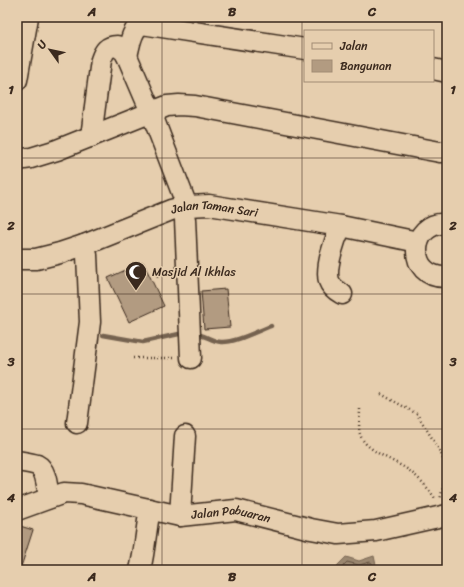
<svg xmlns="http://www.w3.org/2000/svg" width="464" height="587" viewBox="0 0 464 587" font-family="Sriracha,sans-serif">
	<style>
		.water { fill: #9c8870; stroke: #75624f }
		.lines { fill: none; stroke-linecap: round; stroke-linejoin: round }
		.shore { stroke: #62503f; stroke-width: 1 }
		.stream { stroke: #75624f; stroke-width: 4.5 }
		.building { fill: #b29b81; stroke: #3b2a1e }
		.minor-casing { stroke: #3b2a1e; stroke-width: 23 }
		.path { stroke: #3b2a1e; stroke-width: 2.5; stroke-dasharray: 1 3; stroke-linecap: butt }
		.minor { stroke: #e6ceae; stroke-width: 20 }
		.grid { fill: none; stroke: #3b2a1e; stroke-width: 1; stroke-opacity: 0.55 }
		.labels { text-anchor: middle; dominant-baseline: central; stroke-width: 3; stroke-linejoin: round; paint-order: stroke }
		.street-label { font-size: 12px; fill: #3b2a1e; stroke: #e6ceae }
		.poi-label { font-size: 12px; fill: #3b2a1e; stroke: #e6ceae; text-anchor: start }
		.neatline { fill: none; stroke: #3b2a1e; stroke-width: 1.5 }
		.grid-label { font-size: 13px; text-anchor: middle; font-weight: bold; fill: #3b2a1e }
	</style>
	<rect width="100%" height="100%" fill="#e6ceae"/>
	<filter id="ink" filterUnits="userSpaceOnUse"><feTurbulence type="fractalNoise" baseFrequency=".025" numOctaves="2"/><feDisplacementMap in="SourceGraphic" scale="8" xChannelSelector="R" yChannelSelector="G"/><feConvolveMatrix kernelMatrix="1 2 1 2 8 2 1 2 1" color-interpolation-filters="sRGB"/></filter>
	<g filter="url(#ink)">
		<path class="water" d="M374 556 377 570H340L337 566 346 557 359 561Z"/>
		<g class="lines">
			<path class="shore" d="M343 570V566L347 562 359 565 370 562 372 563 373 570"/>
			<g class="stream">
				<path d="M194 334C204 334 211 341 221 342 235 343 257 331 271 326"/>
				<path d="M103 335 143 342 179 334H184"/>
			</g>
		</g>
		<g class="building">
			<path d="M143 262 164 306 129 322 108 278Z"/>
			<path d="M226 289 230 327 204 329 201 291Z"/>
			<path d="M17 525 33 530 20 570H17Z"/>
		</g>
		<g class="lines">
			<g class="minor-casing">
				<g id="minor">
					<path d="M127 56C130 45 131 29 142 24L305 49"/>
					<path d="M433 69 447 72"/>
					<path d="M17 80 28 17"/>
					<path d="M91 137 101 60C104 51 107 46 117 46L124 51 127 56 151 112 187 206"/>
					<path d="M17 160 31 158 57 150 167 106 179 105 195 106 440 152H447"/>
					<path d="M185 219 191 358"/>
					<path d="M447 224C409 220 405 279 447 277"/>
					<path d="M341 226C335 239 325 267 329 281 331 287 337 291 342 294"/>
					<path id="s1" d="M17 259H36L60 253 84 245 171 210 187 206 209 205 341 226 418 242"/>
					<path d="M77 423 90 322 87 255 84 245"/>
					<path d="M17 461C23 462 31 463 37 465 47 470 47 488 49 498"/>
					<path id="s2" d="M17 510 64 493 81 494 180 516 236 510 311 529 338 534 376 531 447 515"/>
					<path d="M180 516 185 436"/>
					<path d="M140 570C145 550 146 529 150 509"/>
				</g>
			</g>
			<g class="path">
				<path d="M157 277 170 269"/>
				<path d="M133 358H174"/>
				<path d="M381 394 417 414 440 451 447 469 440 500"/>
				<path d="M360 409C360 417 358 426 360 434 365 452 398 461 411 472 421 480 429 489 436 500"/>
			</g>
			<use href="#minor" class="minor"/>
		</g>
	</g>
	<path class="grid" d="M162 17V570M302 17V570M17 158H447M17 294H447M17 429H447"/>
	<defs>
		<g id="mosque-pin" transform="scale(1.15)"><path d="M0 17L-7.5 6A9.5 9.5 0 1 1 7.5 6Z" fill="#3b2a1e" stroke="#e6ceae"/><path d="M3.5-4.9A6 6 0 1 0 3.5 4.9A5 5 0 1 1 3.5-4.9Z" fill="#fff"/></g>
	</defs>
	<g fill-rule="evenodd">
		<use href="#mosque-pin" x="136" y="272"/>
	</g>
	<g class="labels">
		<g class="street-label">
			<text stroke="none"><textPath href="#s1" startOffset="207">Jalan Taman Sari</textPath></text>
			<text stroke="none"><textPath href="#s2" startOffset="220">Jalan Pabuaran</textPath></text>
		</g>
		<g class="poi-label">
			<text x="152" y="272">Masjid Al Ikhlas</text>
		</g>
	</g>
	<rect width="464" height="587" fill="none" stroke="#e6ceae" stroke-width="44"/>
	<rect x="304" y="30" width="130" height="52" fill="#e6ceae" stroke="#a28c74"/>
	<rect x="312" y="43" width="20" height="6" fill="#e6ceae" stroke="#a28c74"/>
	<text x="340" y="50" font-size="12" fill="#3b2a1e">Jalan</text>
	<rect x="312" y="60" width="20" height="12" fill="#b29b81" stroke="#a28c74"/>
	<text x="340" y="70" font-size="12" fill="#3b2a1e">Bangunan</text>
	<g transform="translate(50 50) rotate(303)" stroke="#e6ceae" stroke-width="3" paint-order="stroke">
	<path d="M0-3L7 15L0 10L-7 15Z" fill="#3b2a1e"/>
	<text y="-6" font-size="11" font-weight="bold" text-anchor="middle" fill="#3b2a1e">U</text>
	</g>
	<rect x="22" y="22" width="420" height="543" class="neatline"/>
	<g class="grid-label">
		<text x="92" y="16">A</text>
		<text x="232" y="16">B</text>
		<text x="372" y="16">C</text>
		<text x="11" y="94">1</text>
		<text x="453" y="94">1</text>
		<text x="11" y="230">2</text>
		<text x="453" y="230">2</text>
		<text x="11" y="366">3</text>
		<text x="453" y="366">3</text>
		<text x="11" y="502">4</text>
		<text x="453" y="502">4</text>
		<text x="92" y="581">A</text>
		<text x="232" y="581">B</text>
		<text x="372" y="581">C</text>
	</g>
</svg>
